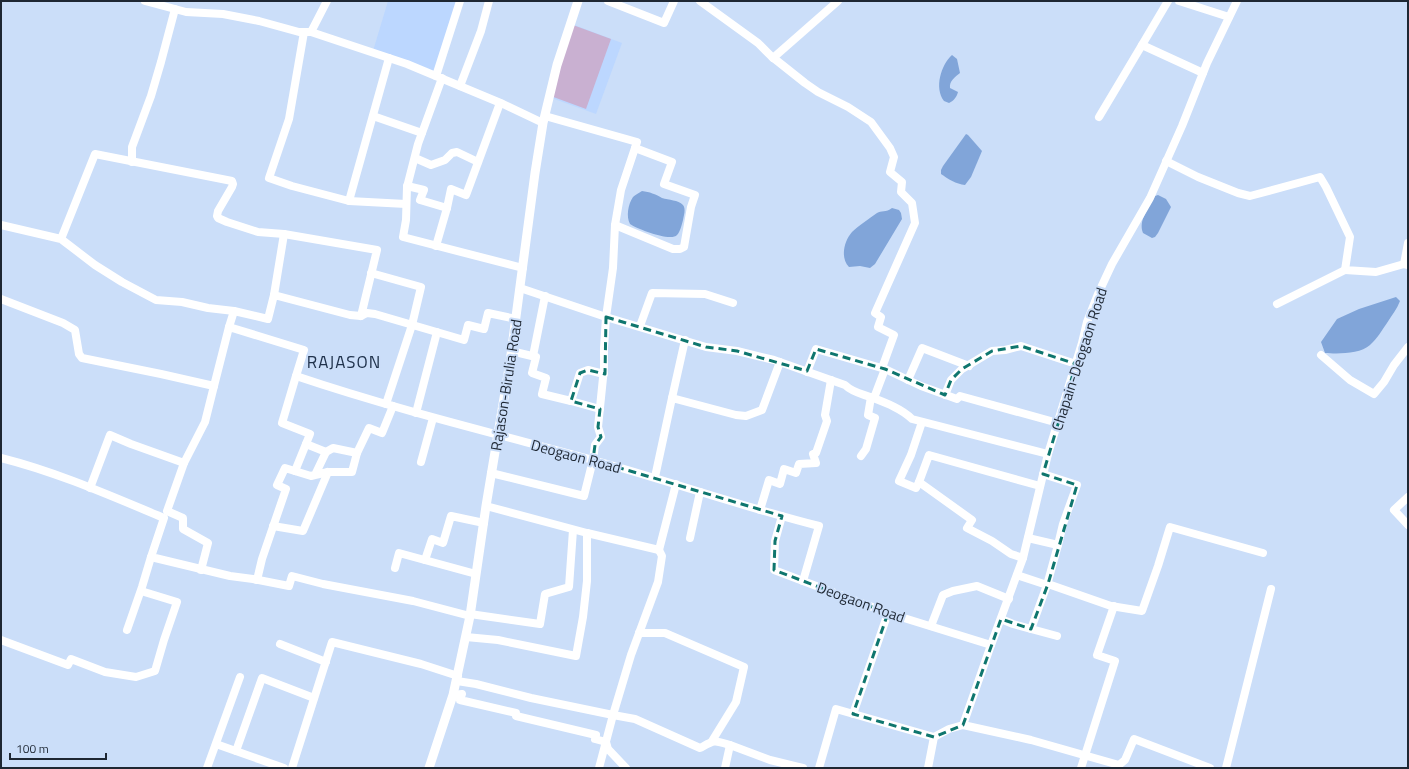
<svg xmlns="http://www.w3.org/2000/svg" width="1409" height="769" viewBox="0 0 1409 769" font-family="'Titillium Web',sans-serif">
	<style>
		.built { fill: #bcd7ff }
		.green { fill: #c9b0d1 }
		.water { fill: #81a5d9 }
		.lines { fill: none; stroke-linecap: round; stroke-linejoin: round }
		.minor { stroke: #fff; stroke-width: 8 }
		.tertiary { stroke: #fff; stroke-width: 9 }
		.marked { fill: none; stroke: #0f766e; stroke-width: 3; stroke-dasharray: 8 5; stroke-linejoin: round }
		.labels { text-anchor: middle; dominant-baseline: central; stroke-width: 4; stroke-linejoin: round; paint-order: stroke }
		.street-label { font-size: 15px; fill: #1e2733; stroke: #cbdef9 }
		.quarter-label { font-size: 17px; letter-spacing: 1px; fill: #20324c; stroke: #cbdef9 }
	</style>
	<rect width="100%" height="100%" fill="#cbdef9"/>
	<g class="built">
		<path d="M388 1H458L434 73 373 51Z"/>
		<path d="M569 23 622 43 596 114 546 96Z"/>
	</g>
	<path class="green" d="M573 25 611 39 586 109 548 95Z"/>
	<g class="water">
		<path d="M952 55 957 59 960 73C955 77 949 81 950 88L958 92C957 96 954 101 949 103L944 101C934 88 941 65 952 55Z"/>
		<path d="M966 134 968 135 982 151 971 177 965 185C956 184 948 179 941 174V170L943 166Z"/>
		<path d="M642 191C650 192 655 194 662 198 669 200 678 200 683 205 686 209 684 215 683 220 682 224 680 232 677 235 671 242 637 229 630 224 626 217 628 204 633 197 635 195 639 193 642 191Z"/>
		<path d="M1158 195 1166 199 1171 207 1158 233 1155 237 1152 238 1143 233C1138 220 1149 208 1155 196Z"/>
		<path d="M892 208 899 210 901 213 902 219 875 264 870 268 860 266 849 267C840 258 844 241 852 232 858 226 870 218 877 213 881 210 886 213 892 208Z"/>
		<path d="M1396 297 1400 301C1397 309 1392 315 1387 323 1382 330 1377 339 1370 345 1360 354 1338 354 1325 353L1321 342 1337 319 1359 309Z"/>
	</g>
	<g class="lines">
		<g class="minor">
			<path d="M145 1 186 12 223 14 259 21 299 32H311L327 1"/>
			<path d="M608 1 664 23 674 1"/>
			<path d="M700 1 758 43 771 56 805 83 818 92 848 107 871 122 890 148 894 157 890 172 902 182 901 192 912 203 915 223 875 313 881 317 878 327 894 335 882 368"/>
			<path d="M1168 1 1142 45 1203 73"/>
			<path d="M1179 1 1229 17"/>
			<path d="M304 32 289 119 269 178 292 186 349 201 389 58"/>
			<path d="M311 32 407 64 503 104 543 123"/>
			<path d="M773 58 838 1"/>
			<path d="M436 76 460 1"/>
			<path d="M442 78 418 144 407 187 406 220 403 237 523 268"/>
			<path d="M460 86 481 31 489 1"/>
			<path d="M373 116 422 133"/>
			<path d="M1099 117 1142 45"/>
			<path d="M415 158 431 165 445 160 452 153 457 152 478 162"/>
			<path d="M1166 161 1198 177 1238 193 1250 196 1320 177 1326 187 1350 237 1345 270 1376 272 1404 264 1408 265"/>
			<path d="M132 162V147L151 96 161 62 175 9"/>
			<path d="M407 186 424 190 420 200 447 208 451 189 466 195 500 103"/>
			<path d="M349 201 406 204"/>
			<path d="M1 225 61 239 95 154 232 181 233 184 232 187 218 211 217 216 218 218 227 222 258 232 284 234 377 250 361 316 350 315 274 295 268 319 234 311 208 308 182 302 156 300 122 282 95 265 61 239"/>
			<path d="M615 225 673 249H680L684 247 691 207 695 195 664 184 672 162 635 148"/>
			<path d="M436 246 447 208"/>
			<path d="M1404 264 1408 243"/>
			<path d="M371 273 421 287 412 325 386 404"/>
			<path d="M520 288 606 317 706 347 737 351 774 360 845 385C853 393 863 394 873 398 886 403 902 409 912 419L1048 454"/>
			<path d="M274 295 284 234"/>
			<path d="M1 299 63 323 75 330 79 354 82 358 161 374 214 386 229 327 304 350 296 376C394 409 493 433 593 460 669 481 743 507 819 526L803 581 891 614 991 645 963 725"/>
			<path d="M1277 304 1345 270"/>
			<path d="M361 316 367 313 375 314 464 340 468 325 484 329 488 313 516 319"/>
			<path d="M640 326 652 293 705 294 733 303"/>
			<path d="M229 327 234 311"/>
			<path d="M511 351 536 357 532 373 546 378 542 394 571 401 580 373 588 370 604 374"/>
			<path d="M1321 355 1350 380 1374 394 1384 382 1394 365 1408 347"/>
			<path d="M533 356 545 296"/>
			<path d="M807 372 816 349 885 369 921 386 957 399 960 396 1058 423"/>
			<path d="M908 380 922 348 969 366"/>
			<path d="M945 395 951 380 962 369 992 351 1005 350 1021 346 1076 364"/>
			<path d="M672 398 685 340"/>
			<path d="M874 398 885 369"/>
			<path d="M571 401 600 409"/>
			<path d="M416 413 437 332"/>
			<path d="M306 444 326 452"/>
			<path d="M357 453 369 428 382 433 393 406"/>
			<path d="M861 456 866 449 875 418 868 415 871 397"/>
			<path d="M1 458C57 472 111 496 164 518L151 557 230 576 253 579 289 586 292 576 323 584 413 601 470 616"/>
			<path d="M421 462 433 418"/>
			<path d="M184 463 205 422 214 386"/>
			<path d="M295 471 310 434 282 423 296 376"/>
			<path d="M491 473 584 496 593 460 595 445 601 437 598 427 604 368V348L606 317 613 268 615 225 621 190 637 142 545 116"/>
			<path d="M655 477 672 398 736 415 746 416 762 410 780 362"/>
			<path d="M919 482 916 488 899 481 911 455 922 422"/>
			<path d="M90 488 110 435 131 444 184 463 167 511 183 518V529L208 543 201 570"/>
			<path d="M1408 497 1394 510 1408 525"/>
			<path d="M486 506 587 533 659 550 676 484"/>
			<path d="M760 510 769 480 780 484 784 469 796 473 799 464 816 463 813 454 816 453 827 421 825 415 831 380"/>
			<path d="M782 516 775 541 774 570 803 581"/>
			<path d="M273 526 303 531 328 472"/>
			<path d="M690 538 700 492"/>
			<path d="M1028 538 1058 545 1063 524 1077 485 1043 474"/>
			<path d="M659 550 662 556 658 582 631 655 613 715 635 719 700 748C715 740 713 740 730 745"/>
			<path d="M1023 558 1011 554 992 541 967 528 972 520 919 482 929 455 1040 486"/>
			<path d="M425 560 432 539 443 543 451 516 484 523"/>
			<path d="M395 568 399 553 476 574"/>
			<path d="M1017 575 1047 585 1058 545"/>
			<path d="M257 580 262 559 286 489 277 485 285 468 311 476 315 475 326 452 333 448 357 453 352 472H328L315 475"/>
			<path d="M1048 584 1111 606 1142 611 1158 566 1170 527 1263 553"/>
			<path d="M470 614 540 624 545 594 569 587 573 530"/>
			<path d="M1001 619 1013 624 1057 636"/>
			<path d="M931 626 943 595 953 591 977 586 1009 599"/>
			<path d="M1031 629 1047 585"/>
			<path d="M127 630 142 587 151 557"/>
			<path d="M639 633H665L744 667 736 702 712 741"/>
			<path d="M466 637 498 640 576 656 583 617 587 581V533"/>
			<path d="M1 640 68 665 71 659 105 672 136 677 155 671 164 640 177 602 141 591"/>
			<path d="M280 644 326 662"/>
			<path d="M991 645 1023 558 1048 454 1082 343 1087 322 1098 294 1112 264 1150 198 1182 126 1207 63 1237 1"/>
			<path d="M457 681 476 684 531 698 613 715 599 768"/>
			<path d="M453 695 462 694 460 700 516 713V716L596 735 595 739 606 742 608 749 626 768"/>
			<path d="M853 714 888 613"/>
			<path d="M216 744 284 768"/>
			<path d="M236 751 262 678 314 698"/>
			<path d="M207 768 240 677"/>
			<path d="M292 768 332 642 421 664 458 676"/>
			<path d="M725 768 730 745 770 760 803 768"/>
			<path d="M819 768 836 709 934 737"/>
			<path d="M928 768 934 737 949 729 963 725 1031 740 1119 765 1125 760 1134 739 1210 768"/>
			<path d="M1081 768 1115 661 1097 655 1114 606"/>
			<path d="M1226 768 1271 589"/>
		</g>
		<path class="tertiary" d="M429 768 453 695 470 616 486 506 510 362 535 173 543 123 557 65 578 1"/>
	</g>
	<path class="marked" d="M606 317 706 347 737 351 807 371 816 349 885 369 945 395 951 380 962 369 992 351 1021 346 1076 364 1043 474 1077 485 1048 584 1031 629 1001 619 963 725 934 737 853 714 888 613 774 570 775 541 782 516 593 460 595 445 601 437 598 427 600 409 571 401 580 373 588 370 605 374Z"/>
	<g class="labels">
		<g class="street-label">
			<text transform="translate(1079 359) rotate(-72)">Chapain-Deogaon Road</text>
			<text transform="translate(506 385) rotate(-81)">Rajason-Birulia Road</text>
			<text transform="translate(576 456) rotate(15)">Deogaon Road</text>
			<text transform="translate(861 602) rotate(20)">Deogaon Road</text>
		</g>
		<g class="quarter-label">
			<text x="344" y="362">RAJASON</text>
		</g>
	</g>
	<rect width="1409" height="769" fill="none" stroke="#1e2733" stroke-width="4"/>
	<path d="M10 753v6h96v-6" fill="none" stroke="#1e2733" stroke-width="2"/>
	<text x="16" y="753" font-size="12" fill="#1e2733" stroke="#cbdef9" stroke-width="3" paint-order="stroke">100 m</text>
</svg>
